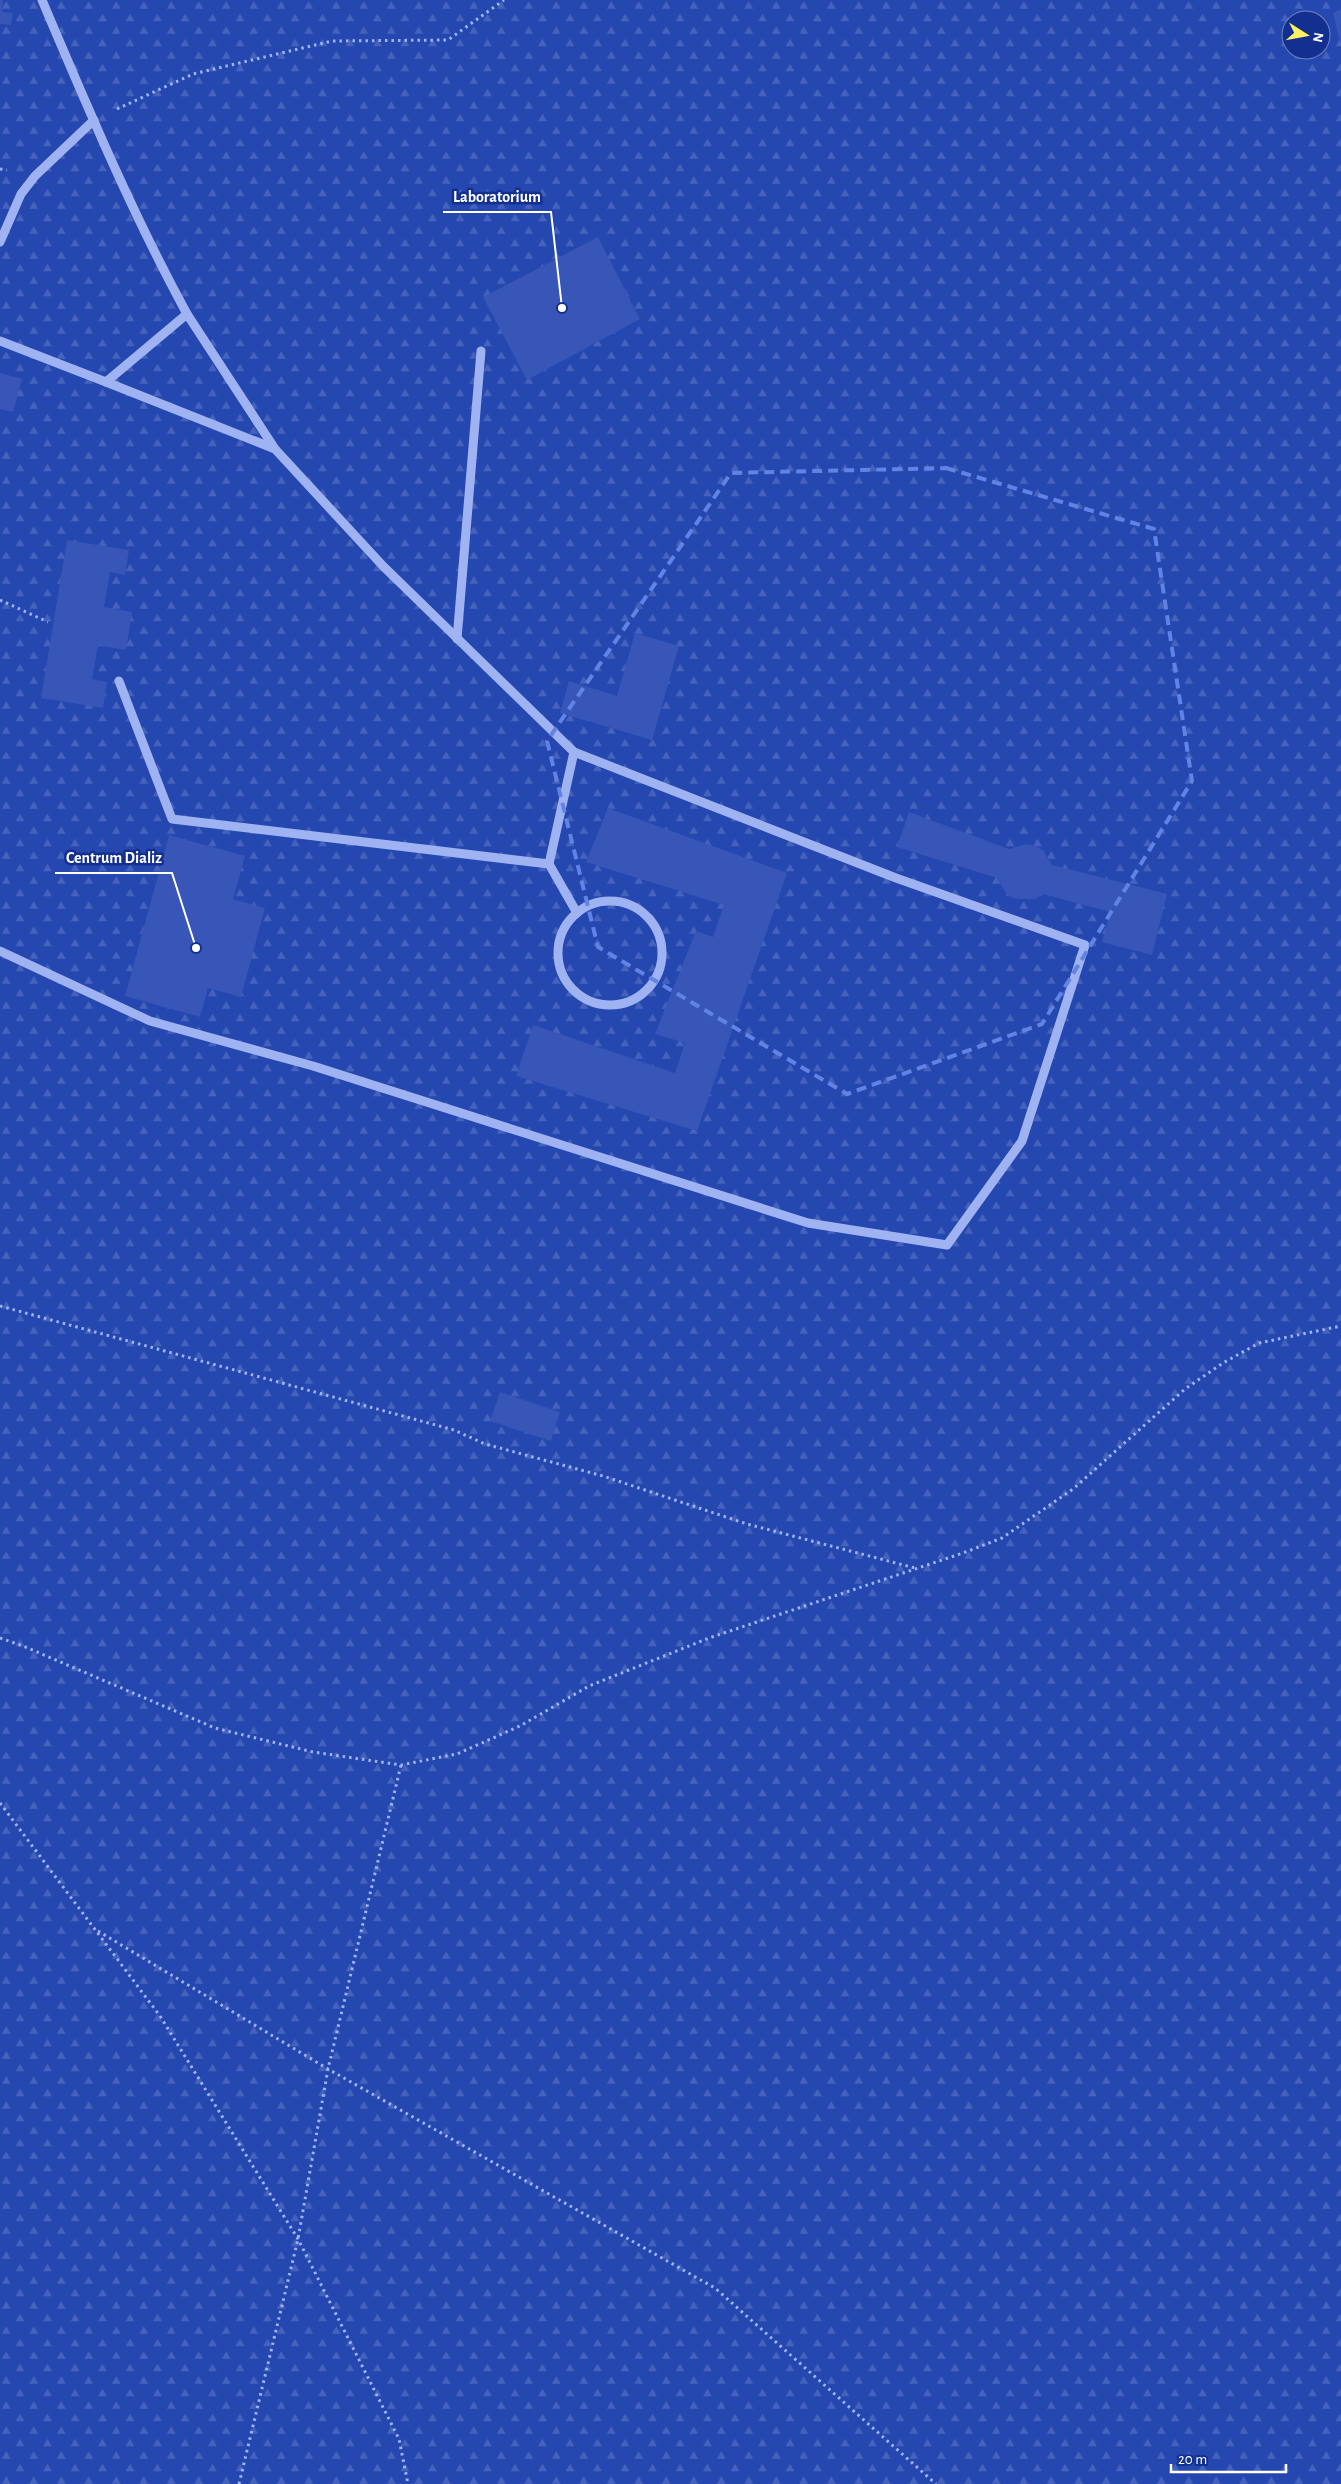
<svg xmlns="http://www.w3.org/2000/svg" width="1341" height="2484" viewBox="0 0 1341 2484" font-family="'Alegreya Sans',sans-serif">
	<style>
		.forest { fill: url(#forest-firs); fill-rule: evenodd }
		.building { fill: #3756b8 }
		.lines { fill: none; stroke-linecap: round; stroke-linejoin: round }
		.path { stroke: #9fb3f2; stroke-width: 3; stroke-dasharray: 2.5 4; stroke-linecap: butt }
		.minor { stroke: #9fb3f2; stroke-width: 9 }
		.marked { fill: none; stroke: #6183e4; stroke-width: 4; stroke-dasharray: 10 6; stroke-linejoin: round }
		.leader { fill: none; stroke: #fff; stroke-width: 2 }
		.callout-dot { fill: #fff; stroke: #133091; stroke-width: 2 }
		.callout-label { font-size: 16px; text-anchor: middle; font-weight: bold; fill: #fff; stroke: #133091; stroke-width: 5; stroke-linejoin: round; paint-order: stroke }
	</style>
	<defs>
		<pattern id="forest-firs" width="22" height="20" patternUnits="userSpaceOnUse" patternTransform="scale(1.25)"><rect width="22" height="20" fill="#2547b0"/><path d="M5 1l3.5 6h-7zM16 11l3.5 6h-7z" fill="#4663bc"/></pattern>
	</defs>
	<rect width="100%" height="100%" fill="#133091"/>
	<path class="forest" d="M0 0H1341V2484H0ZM1291 20H1321V50H1291Z"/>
	<g class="building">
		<path d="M0 0H3L2 12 13 13 11 25 0 24Z"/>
		<path d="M1341 9V43H1340L1333 13Z"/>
		<path d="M598 237 640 319 527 380 483 297Z"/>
		<path d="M0 373 22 379 13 412 0 409Z"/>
		<path d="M67 540 129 550 125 575 110 572 104 607 132 612 126 650 98 645 92 679 107 682 103 708 41 698Z"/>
		<path d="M635 633 679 646 652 740 560 713 569 681 617 696Z"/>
		<path d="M608 808 787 873 697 1131 516 1076 533 1025 675 1073 685 1043 655 1034 696 931 713 937 724 905 586 862Z"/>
		<path d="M909 812 1009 849 1026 844 1035 846 1043 850 1052 865 1167 894 1152 955 1102 942 1110 912 1043 894 1035 899H1016L1007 895 997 878 897 847Z"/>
		<path d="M169 835 245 856 233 899 265 908 241 997 208 988 200 1017 125 996Z"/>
		<path d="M500 1392 560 1412 551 1441 490 1421Z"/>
	</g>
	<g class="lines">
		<g class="path">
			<path d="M117 109 193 74 332 41 448 40 504 0"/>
			<path d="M0 169 7 170"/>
			<path d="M0 600 48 622"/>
			<path d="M0 1306 454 1430 485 1444 603 1476 747 1524 915 1568"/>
			<path d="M0 1638 23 1646 215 1728 313 1752 401 1765 457 1754 520 1726 589 1686 709 1638 963 1553 1002 1538 1073 1489 1185 1389 1223 1363 1259 1343 1341 1326"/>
			<path d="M0 1803 160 2016 298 2239 399 2439 408 2484"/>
			<path d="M98 1931 328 2069 715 2288 936 2484"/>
			<path d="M239 2484 298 2239 328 2069 401 1765"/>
		</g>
		<g class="minor">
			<path d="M0 242 21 194 35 176 94 120"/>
			<path d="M0 341 106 382 187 314C132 213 87 106 42 0"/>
			<path d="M106 382 275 449"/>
			<path d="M457 639 481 351"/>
			<path d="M119 681 172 819 549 864 574 752"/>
			<path d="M549 864 577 913"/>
			<circle cx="610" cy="953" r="52"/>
			<path d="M0 951 150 1021 313 1066 808 1223 947 1245 1022 1141 1085 945 896 878 574 752 383 566 275 449 187 314"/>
		</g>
	</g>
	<path class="marked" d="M946 468 1154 529 1192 781 1042 1024 847 1094 598 947 547 741 731 473Z"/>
	<path class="leader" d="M562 308L551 212H443M196 948L172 873H55"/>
	<g class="callout-dot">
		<circle cx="562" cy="308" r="5"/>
		<circle cx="196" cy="948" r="5"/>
	</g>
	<g class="callout-label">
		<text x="497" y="202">Laboratorium</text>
		<text x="114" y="863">Centrum Dializ</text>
	</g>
	<g transform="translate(1306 35) rotate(101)"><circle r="24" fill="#133091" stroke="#7183bd"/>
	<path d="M0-4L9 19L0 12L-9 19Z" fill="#fff260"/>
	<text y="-8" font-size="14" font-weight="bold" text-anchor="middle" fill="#ffffff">N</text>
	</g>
	<path d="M1171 2464v8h115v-8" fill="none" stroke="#ffffff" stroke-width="2.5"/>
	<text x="1178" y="2464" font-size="15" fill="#ffffff" stroke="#133091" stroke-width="4" paint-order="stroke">20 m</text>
</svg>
